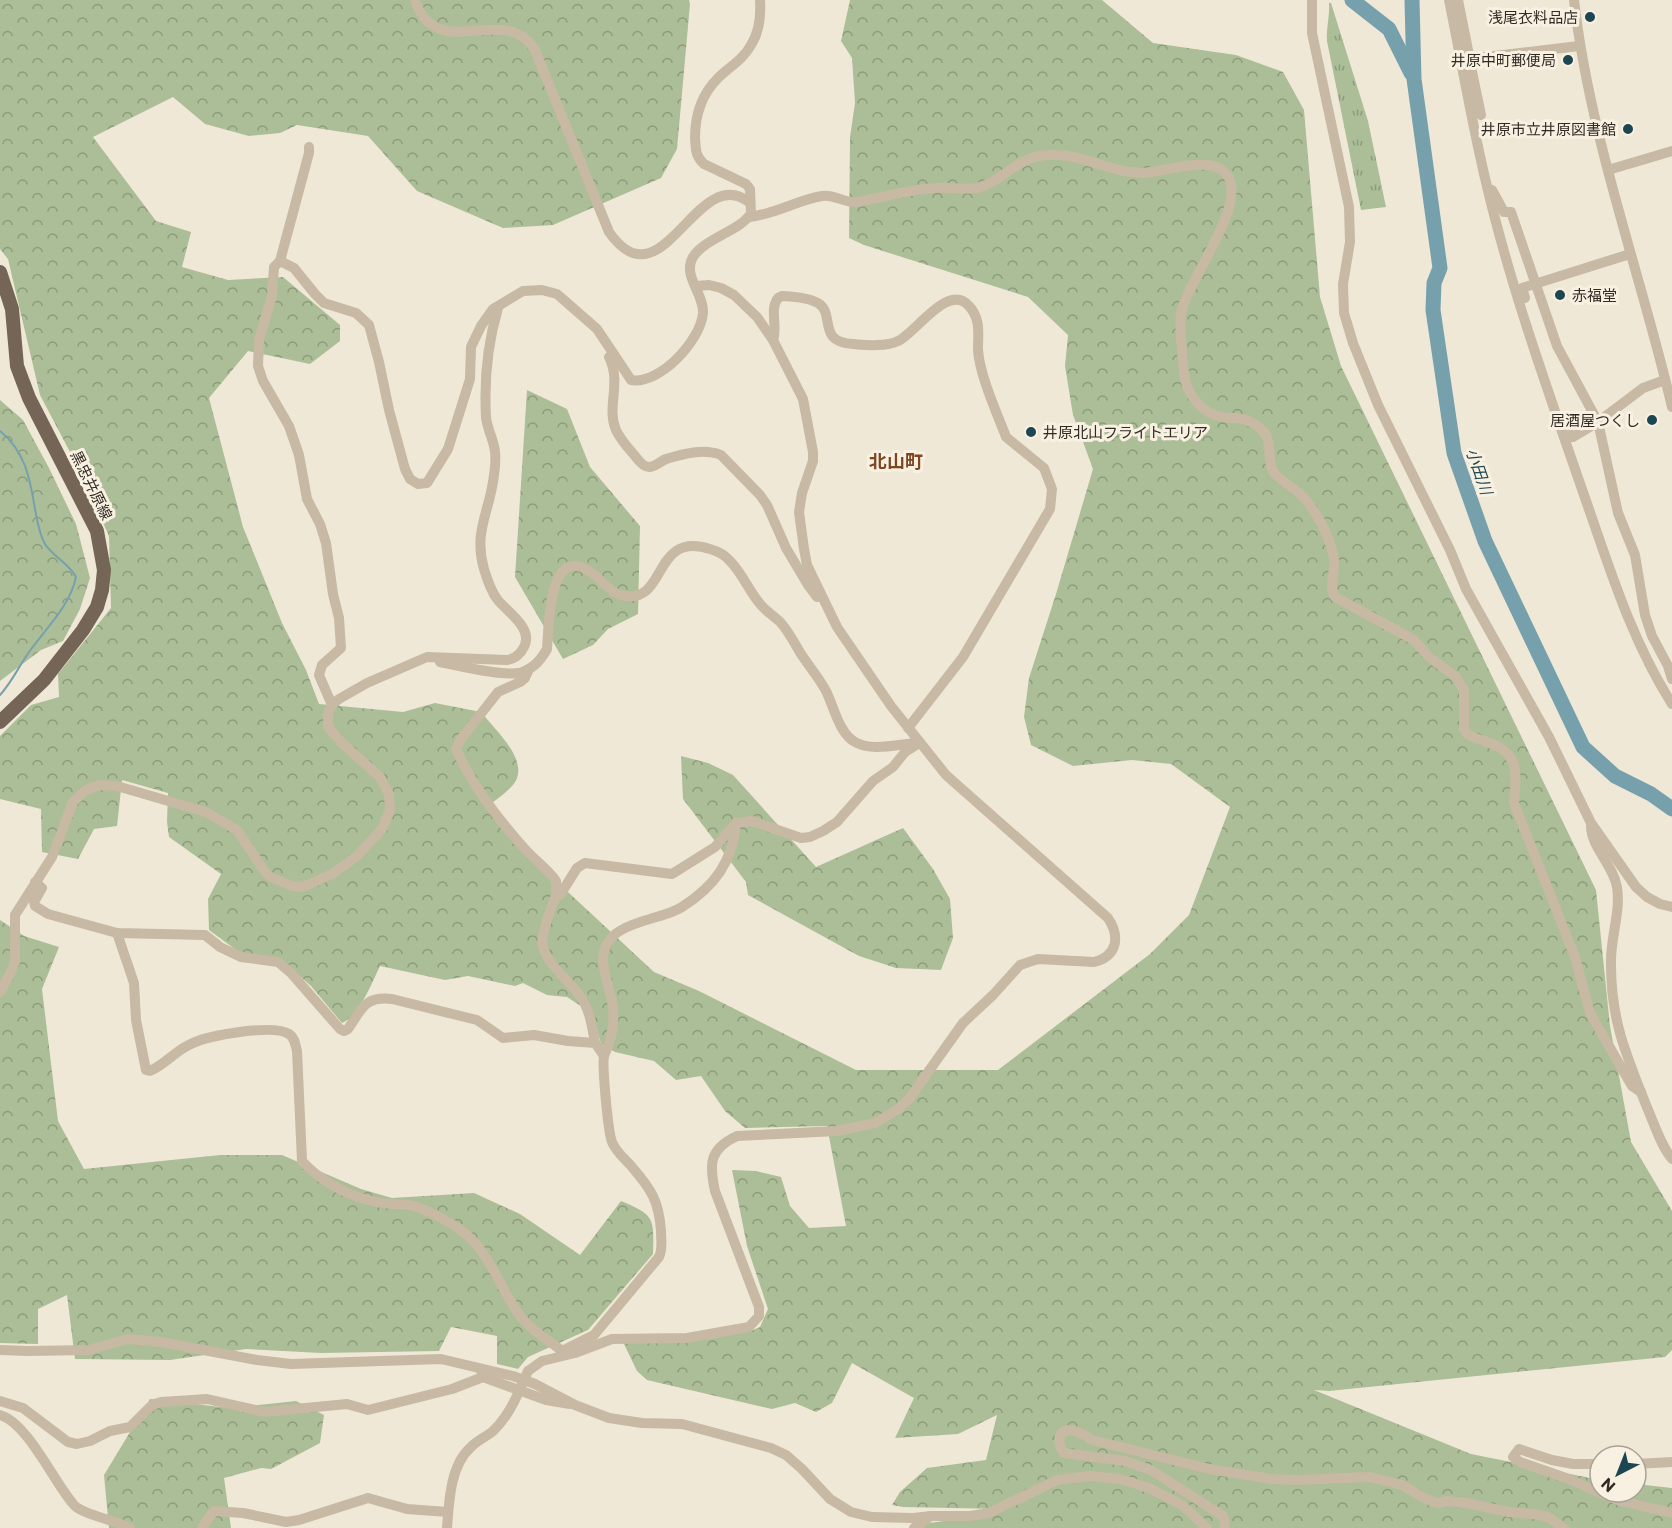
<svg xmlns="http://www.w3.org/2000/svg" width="1672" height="1528" viewBox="0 0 1672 1528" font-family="Commissioner,'Noto Sans JP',sans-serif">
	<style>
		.forest { fill: url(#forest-crowns) }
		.park { fill: url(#park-tufts) }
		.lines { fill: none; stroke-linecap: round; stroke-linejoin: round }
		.stream { stroke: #76a1ac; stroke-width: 2 }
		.river { stroke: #76a1ac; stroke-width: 15 }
		.minor { stroke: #c7b9a3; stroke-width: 10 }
		.major { stroke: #746556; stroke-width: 14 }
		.minor-bridge { stroke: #c7b9a3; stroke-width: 10 }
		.poi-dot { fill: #1c4652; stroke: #f8f1e2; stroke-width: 2 }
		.labels { text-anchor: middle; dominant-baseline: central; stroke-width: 6; stroke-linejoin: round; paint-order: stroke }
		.poi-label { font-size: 15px; fill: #322b25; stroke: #f8f1e2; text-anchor: end }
		.street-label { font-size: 15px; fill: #322b25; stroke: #f8f1e2 }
		.water-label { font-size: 16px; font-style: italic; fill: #1c4652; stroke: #f8f1e2 }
		.quarter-label { font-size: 18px; font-weight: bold; fill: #7f4620; stroke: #f8f1e2 }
	</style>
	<defs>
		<pattern id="forest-crowns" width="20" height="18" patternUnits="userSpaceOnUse" patternTransform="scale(1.5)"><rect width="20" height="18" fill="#abbe97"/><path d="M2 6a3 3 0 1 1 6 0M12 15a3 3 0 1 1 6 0" fill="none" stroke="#8c9b7b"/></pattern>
		<pattern id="park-tufts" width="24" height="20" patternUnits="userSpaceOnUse" patternTransform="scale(1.5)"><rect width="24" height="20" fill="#abbe97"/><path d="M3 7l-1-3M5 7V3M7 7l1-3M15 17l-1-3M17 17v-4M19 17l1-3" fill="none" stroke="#8c9b7b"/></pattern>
	</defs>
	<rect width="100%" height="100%" fill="#f0e8d6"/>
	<g class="forest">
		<path d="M0 0H689L690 4 677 149 661 178 553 225 503 228 417 191 368 136 297 125 280 133 249 136 205 124 173 97 93 137 156 221 191 232 182 267 228 280 283 277 340 325V341L310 364 248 351 209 398 243 527 282 623 306 670 319 704 403 712 435 703 481 712C495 730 532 762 513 785 506 793 495 800 487 807L512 840 654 972 699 991 856 1070H998L1150 954 1189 915 1230 807 1171 764 1132 760 1073 766 1031 745 1024 717 1029 678 1056 594 1093 469 1073 415 1065 366 1068 335 1028 297 864 245 849 238 850 137 855 103 852 58 841 41 850 0H1102L1153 43 1236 55 1283 72 1304 110 1320 297 1341 366 1596 890 1610 1026 1631 1142 1672 1211V1350L1665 1357 1329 1391 1314 1390 1471 1454 1600 1480V1492H1636V1484L1672 1488V1528H922L929 1523 990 1515 1002 1509 903 1507 892 1505 900 1492 927 1468 986 1460 997 1415 958 1434 895 1438 914 1398 852 1363 832 1403 816 1412 795 1403 772 1409 647 1380 637 1371 623 1342 751 1331 760 1327 768 1309 747 1246 732 1170 756 1171 781 1177 790 1206 809 1228 846 1226 827 1126 745 1128 725 1111 701 1076 676 1080 654 1061 615 1052 601 1044 593 1014 567 997 547 995 523 983 515 986 468 976 445 980 380 966C372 983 359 1016 342 1023L311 986 281 959 239 952 209 930 208 899 221 874 169 837 167 822 168 793 122 780 117 826 94 829 78 859 42 852 41 809 0 799V736L31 705 59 697 58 674 111 608 109 536 80 471 40 395 8 259 0 249Z"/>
		<path d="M527 390 567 409 590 467 640 526 638 614 608 629 593 645 563 659 515 577Z"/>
		<path d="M0 400 23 420 49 468 76 524 90 578 80 609 63 641 41 650 0 681Z"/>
		<path d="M681 756 708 763 733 775 816 867 903 828 933 869 950 899 953 938 941 970 896 968 859 956 748 895 746 882 683 799Z"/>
		<path d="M0 920 24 936 59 947 42 989 58 1121 84 1169 220 1155H282L361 1189 392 1198 474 1193 520 1214 580 1255 621 1201C655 1215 654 1218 653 1254L588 1330 528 1357 518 1369 497 1364V1336L451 1327 439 1351 321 1353 246 1349 170 1360 75 1359 67 1295 38 1309V1344L0 1343Z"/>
		<path d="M150 1399 230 1408 296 1401 324 1415 320 1443 271 1469 261 1468 224 1478 231 1528H109L104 1475Z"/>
	</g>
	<path class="park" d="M1329 3H1331L1368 121 1386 207 1361 210 1327 41C1326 28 1330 16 1329 3Z"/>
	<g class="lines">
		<path class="stream" d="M0 431C25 451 30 478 35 509 37 520 39 534 45 544 53 557 69 563 76 577 70 606 46 628 29 652 19 666 12 682 0 695"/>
		<g class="river">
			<path d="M1352 0 1389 29 1411 73"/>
			<path d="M1412 0 1414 79 1440 268 1434 283 1433 310 1454 453 1485 541 1583 747 1615 776 1651 794 1672 809"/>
		</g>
		<g class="minor">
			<path d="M415 0C437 66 505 0 535 50L609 232C663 309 697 159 750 203"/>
			<path d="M1312 0V33L1349 207 1350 242 1343 284 1344 313 1353 343 1378 405 1450 550 1466 589 1549 737 1591 823 1636 887 1647 897 1660 904 1672 907"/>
			<path d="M1449 0C1461 59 1471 119 1485 178 1510 286 1548 391 1584 495 1609 566 1631 640 1672 704"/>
			<path d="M1458 0 1469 55"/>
			<path d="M1574 0C1590 139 1640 271 1672 407"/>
			<path d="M1460 60 1579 46"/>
			<path d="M1470 62 1481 115"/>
			<path d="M309 147V153L280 261 274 267 272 296 259 340 258 366 263 381 289 426 299 455 307 499 320 524 326 543 333 594 339 618 341 648 322 665 319 675 332 705"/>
			<path d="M1608 170 1672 151"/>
			<path d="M1492 190 1504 212H1511L1557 346 1598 422 1618 513 1635 555 1645 615 1652 636 1668 666 1672 679"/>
			<path d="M749 217C776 214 797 200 822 196 832 194 842 201 852 202 859 203 869 199 876 198 896 194 916 189 936 188 950 187 964 190 977 188 1000 183 1015 160 1039 156 1076 149 1107 173 1143 173 1165 172 1216 152 1229 178 1244 210 1189 278 1181 313 1179 324 1183 372 1186 383 1189 395 1201 409 1212 414 1231 423 1244 411 1263 431 1274 443 1265 462 1275 474 1283 482 1294 488 1302 496 1317 511 1328 534 1333 554 1338 570 1327 584 1335 597L1414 640 1429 657 1455 676 1464 690V729L1467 734C1474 738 1482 740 1490 743 1521 754 1516 776 1514 803L1575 957 1590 1013 1632 1086 1641 1092"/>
			<path d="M280 261 294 268 315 294 324 303 356 313 369 325 379 362 389 410 405 469 410 479 418 484 427 483 448 449 470 379 471 347 481 326 493 309 523 291 542 290 557 294 597 329 631 380C660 385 701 340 703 313 704 293 682 276 693 257 705 238 742 230 751 213L750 189 746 184 704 164C695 156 696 149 695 138 695 116 702 94 718 78 729 67 743 60 751 45 760 31 761 16 760 0"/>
			<path d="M1525 298 1522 288 1630 254"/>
			<path d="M773 340C778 326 769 310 778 298L782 296C791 296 809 298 818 303 836 314 816 342 853 344 866 345 886 347 898 341 916 333 948 282 969 306 981 319 978 333 978 349 979 374 997 413 1006 437L1044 468 1052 489 1050 509 963 657 908 728"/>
			<path d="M609 357C622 383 606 407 616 430 620 439 628 448 635 456 638 460 644 467 649 467 655 467 661 461 666 459 683 454 704 448 721 455L760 495 767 505 786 548 808 585 817 597"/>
			<path d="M1562 426 1573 437 1598 422 1643 388 1665 380"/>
			<path d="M440 662C460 666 501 676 519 673 532 670 541 660 547 649 549 625 548 541 592 573 602 580 612 595 625 596 668 602 652 531 710 549 717 551 725 555 730 561 742 573 749 591 761 605 767 612 775 617 781 623 789 632 795 644 801 654 809 666 819 678 826 691 834 707 839 733 855 742 872 752 898 744 917 743"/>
			<path d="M529 669 525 678 520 682 498 692 461 739 456 749C473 787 497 818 524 848 534 860 547 868 556 881V896"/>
			<path d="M1591 824C1590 847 1613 864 1617 887 1621 912 1610 939 1611 964 1611 1021 1626 1054 1646 1105 1654 1123 1660 1144 1672 1159"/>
			<path d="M35 882 42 888 34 902 35 906 48 914 117 933 205 935 220 947 241 957 278 962 291 973 340 1029 344 1031 348 1029C362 1009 364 996 392 999L477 1020 503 1038 534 1035 568 1041 595 1043 604 1056"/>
			<path d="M117 933 134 983 136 1020 146 1070 150 1071C166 1064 177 1049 193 1043 209 1035 274 1024 289 1034 295 1038 295 1044 297 1051L302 1161C319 1180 346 1195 372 1201 385 1205 399 1203 413 1206 429 1210 444 1219 458 1228 489 1249 499 1287 520 1316 531 1331 548 1339 562 1351"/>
			<path d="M0 992 11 972 15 962V915L52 857 73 802 86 790 100 785 117 786 206 812 237 830 265 872 271 877 292 886 301 887 310 884 334 873 357 856 382 829 390 810 389 794 380 777 342 743 328 727V713L332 705 339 699 367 683 427 657 507 660C515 659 520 655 524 647 534 628 507 612 497 599 491 591 487 579 484 569 473 531 490 512 494 475 495 468 496 459 495 452 494 440 487 429 486 417 484 381 488 342 498 308"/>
			<path d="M595 1043C592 1026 590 1009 579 995 568 979 547 965 543 946 540 935 551 908 556 896L560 895 577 868 585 863 672 874 715 847 736 823"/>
			<path d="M566 1349 594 1335 659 1257C663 1249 661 1240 661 1231 659 1201 651 1189 632 1167 625 1159 616 1152 612 1142 608 1132 602 1066 604 1056 605 1052 608 1048 609 1043 613 1032 614 1019 613 1007 611 992 603 974 603 958 605 920 659 922 682 907 715 886 733 861 736 823L752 821 801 838 810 837 823 831 837 822 873 781 893 767 905 752 919 743"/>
			<path d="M0 1350 27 1351 89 1350 127 1339 161 1342 257 1360 291 1364 441 1359 513 1376 535 1384 575 1405 609 1418 642 1423 682 1424 771 1448 786 1455 802 1469 830 1499 851 1512 872 1517 913 1518 931 1516H970L989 1513 1057 1480 1090 1476 1120 1479 1149 1488 1182 1505 1207 1528"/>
			<path d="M481 1370 483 1377 546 1400 570 1404"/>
			<path d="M528 1371 542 1361 575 1353 612 1339 687 1338 749 1327 759 1316V1307L715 1191C709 1164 709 1149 737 1136L837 1131 875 1123 897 1110 909 1099 963 1023 993 995 1020 965 1038 959 1094 962C1118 956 1120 936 1108 918L946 775 891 706 837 627 807 565 804 549 799 512 802 493 813 461V452L803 399 773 340 757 317 734 295 721 288 709 285 697 286"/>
			<path d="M0 1401 23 1408 68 1442 77 1444 90 1441 110 1431 130 1427 149 1408 155 1404 161 1402 207 1399 264 1412 347 1404 368 1410 452 1389 483 1377"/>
			<path d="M0 1415C27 1422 55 1484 74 1505 83 1515 116 1520 130 1528"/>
			<path d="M1600 1464H1573L1552 1460 1519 1449 1513 1457 1520 1462 1566 1478 1617 1500 1672 1513"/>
			<path d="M1636 1464 1672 1462"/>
			<path d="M202 1528 214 1511 243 1513 286 1522 299 1520 368 1498 407 1509 448 1512"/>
			<path d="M447 1528C449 1503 450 1466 470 1448 476 1441 486 1437 493 1431 507 1418 515 1402 522 1384"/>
			<path d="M914 1528 931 1516"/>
			<path d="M1224 1528 1225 1522 1223 1516 1151 1470 1125 1461 1064 1453C1058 1445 1056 1432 1069 1430 1077 1430 1086 1436 1092 1440L1209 1469 1271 1479 1298 1480 1369 1477 1402 1485 1426 1499 1437 1503 1448 1501 1466 1503 1509 1512 1534 1514 1548 1517 1564 1528"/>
		</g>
		<path class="major" d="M0 272 12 309 17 366 29 398 97 531 104 570 102 590 97 607 83 630 44 680 0 722"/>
		<path class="minor-bridge" d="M522 1384 528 1371"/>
	</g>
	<g class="poi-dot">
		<circle cx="1590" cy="17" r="6"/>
		<circle cx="1568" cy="60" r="6"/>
		<circle cx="1628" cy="129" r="6"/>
		<circle cx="1560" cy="295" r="6"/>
		<circle cx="1652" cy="420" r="6"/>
		<circle cx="1031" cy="432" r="6"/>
	</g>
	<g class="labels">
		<g class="poi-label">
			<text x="1578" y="17">浅尾衣料品店</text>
			<text x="1556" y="60">井原中町郵便局</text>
			<text x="1616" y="129">井原市立井原図書館</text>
			<text x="1572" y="295" text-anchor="start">赤福堂</text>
			<text x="1640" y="420">居酒屋つくし</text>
			<text x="1043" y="432" text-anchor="start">井原北山フライトエリア</text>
		</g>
		<g class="street-label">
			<text transform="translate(92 485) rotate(64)">黒忠井原線</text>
		</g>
		<g class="water-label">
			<text transform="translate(1480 471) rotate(71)">小田川</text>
		</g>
		<g class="quarter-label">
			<text x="896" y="461">北山町</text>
		</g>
	</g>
	<g transform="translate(1618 1474) rotate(222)"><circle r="28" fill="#f8f1e2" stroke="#a9a296" stroke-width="1.5"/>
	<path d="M0-4.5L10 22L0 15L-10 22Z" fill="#1c4652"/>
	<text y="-9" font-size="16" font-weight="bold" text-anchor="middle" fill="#322b25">N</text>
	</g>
</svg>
